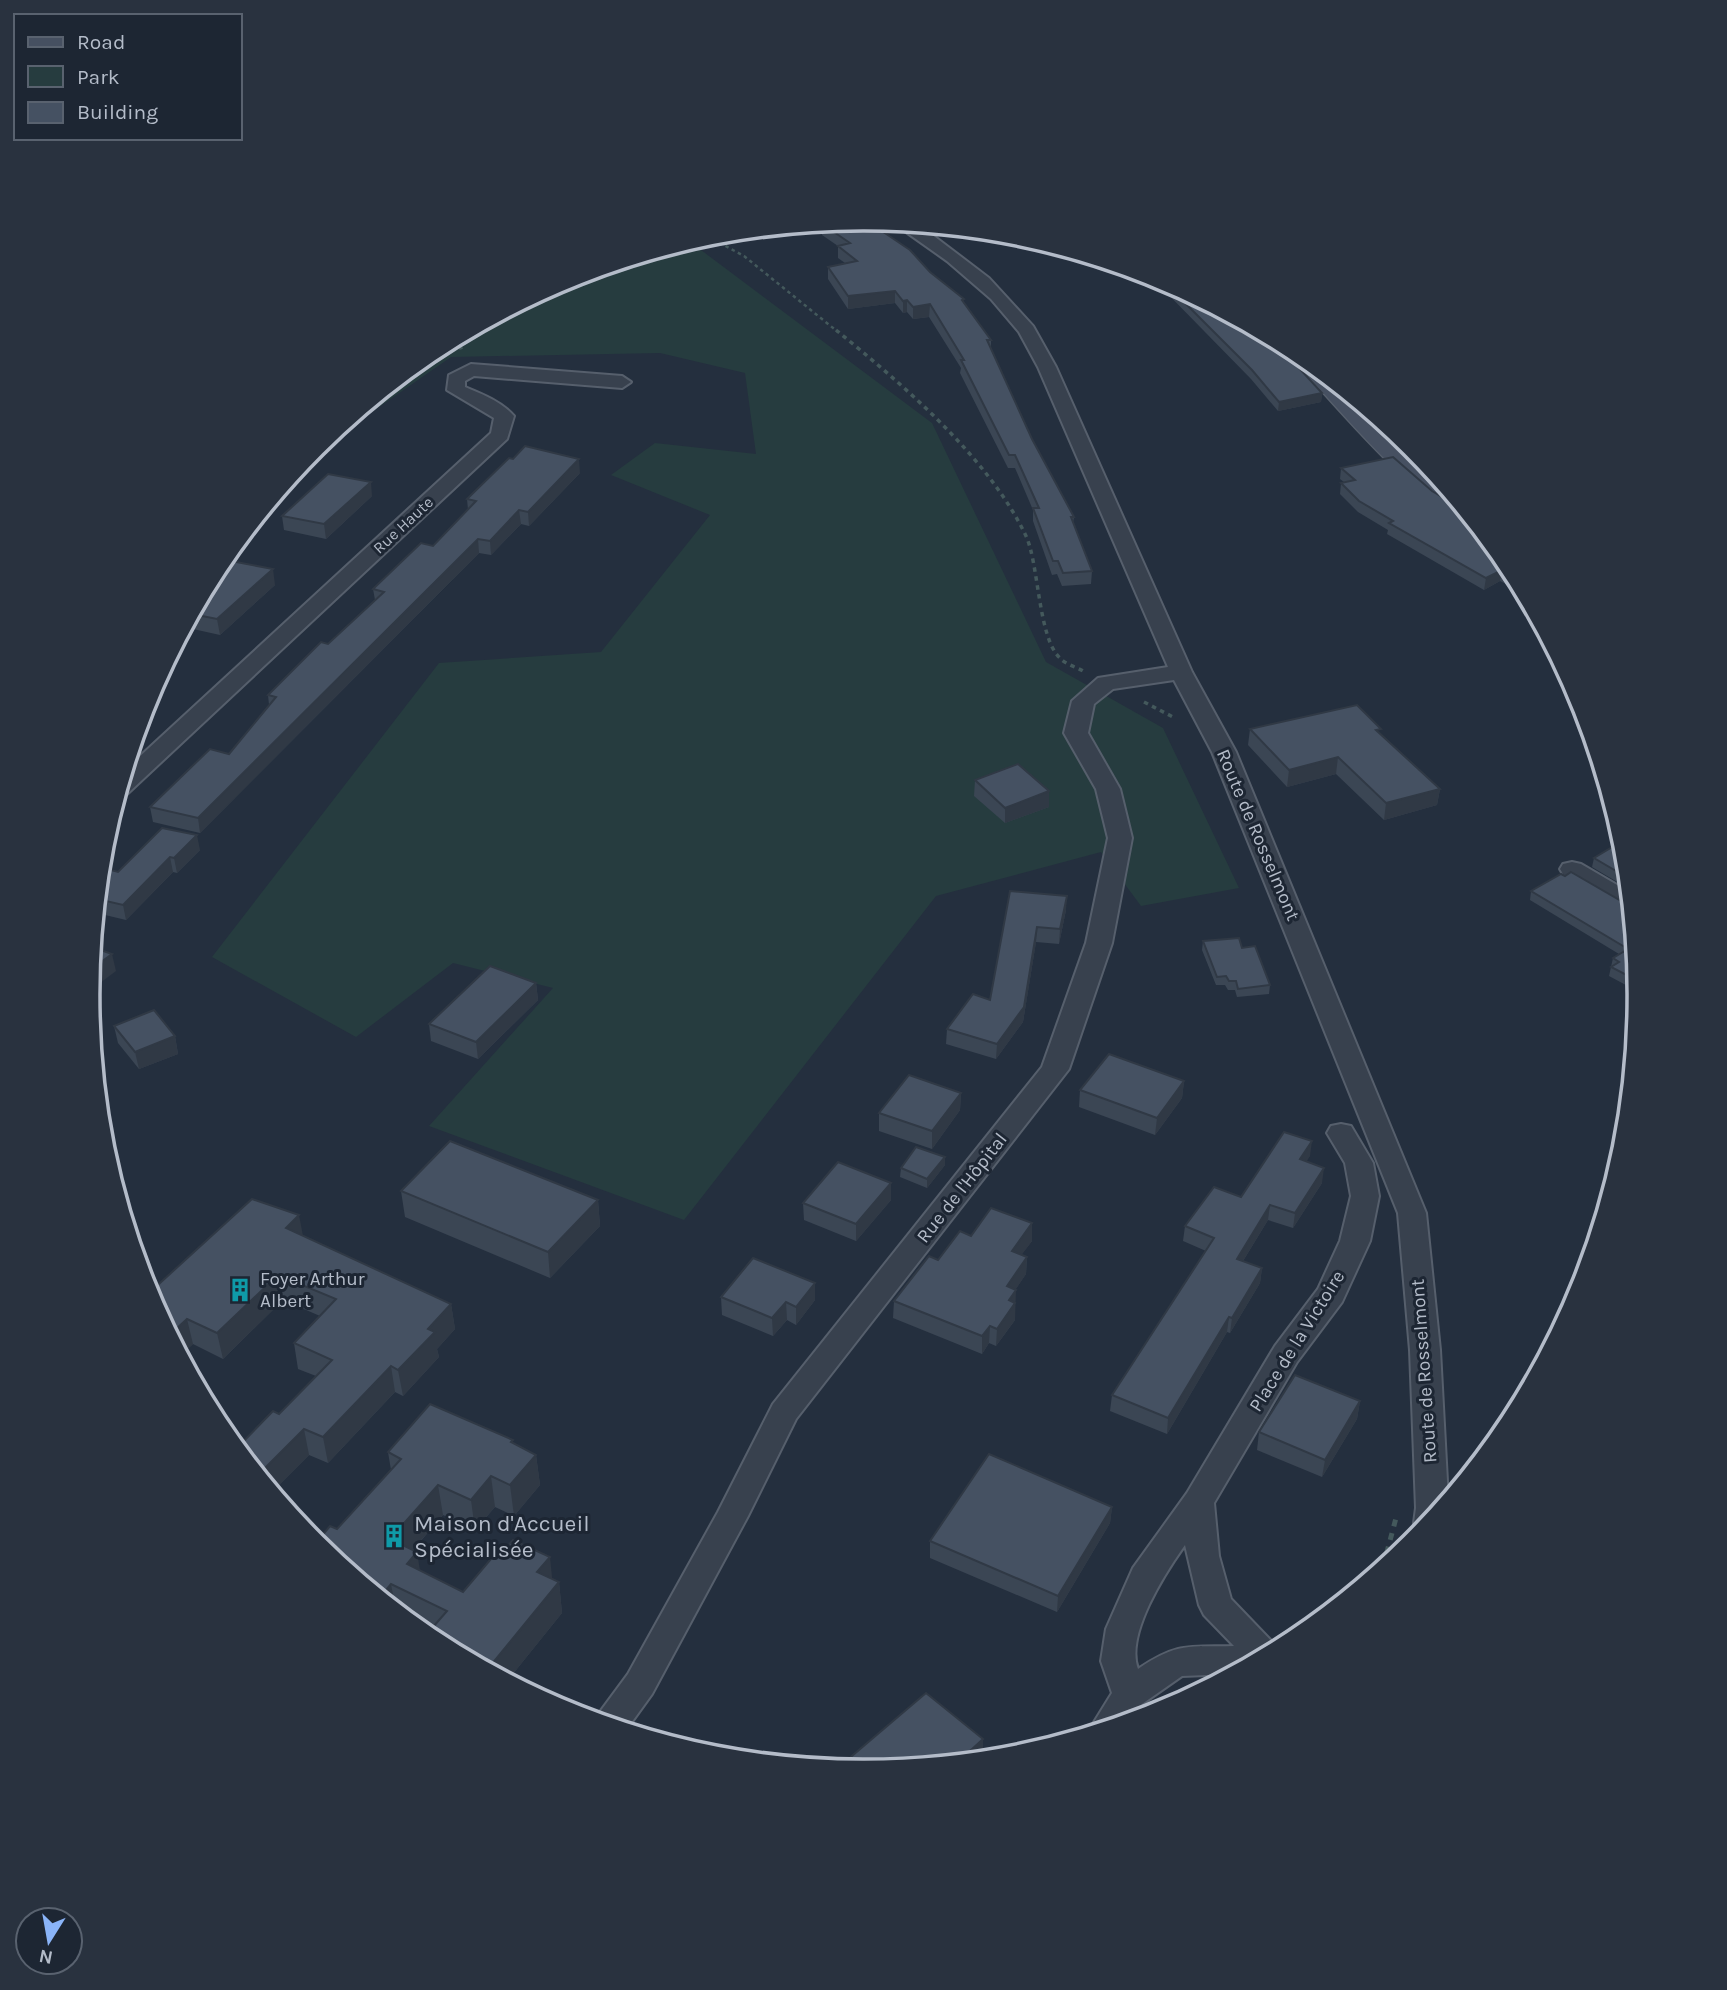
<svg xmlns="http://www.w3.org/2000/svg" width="1727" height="1990" viewBox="0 0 1727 1990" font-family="Karla,sans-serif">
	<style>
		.green { fill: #263c3f }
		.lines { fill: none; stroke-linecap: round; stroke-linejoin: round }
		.minor-casing { stroke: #565f6c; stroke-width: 4 }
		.secondary-casing { stroke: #565f6c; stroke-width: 3 }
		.path-far2 { stroke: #44595c; stroke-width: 2.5; stroke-dasharray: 3.5 3.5; stroke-linecap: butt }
		.path-far1 { stroke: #44595c; stroke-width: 3.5; stroke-dasharray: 4.5 4.5; stroke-linecap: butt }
		.path { stroke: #44595c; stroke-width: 5; stroke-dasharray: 7 7; stroke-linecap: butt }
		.minor { fill: #38414e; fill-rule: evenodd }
		.secondary { fill: #465061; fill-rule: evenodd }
		.wall { fill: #3b4654 }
		.shaded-wall { fill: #303945 }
		.building { fill: #455162; stroke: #303945; stroke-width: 2 }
		.labels { text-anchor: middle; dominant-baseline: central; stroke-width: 6; stroke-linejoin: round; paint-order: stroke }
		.far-street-label { font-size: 16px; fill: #b4bcc9; stroke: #1d2633 }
		.street-label { font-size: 19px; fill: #b4bcc9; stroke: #1d2633 }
		.poi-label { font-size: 19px; fill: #b4bcc9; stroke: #1d2633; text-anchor: start }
		.near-poi-label { font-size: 23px; fill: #b4bcc9; stroke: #1d2633; text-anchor: start }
		.rim { fill: none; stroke: #b4bcc9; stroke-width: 3.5 }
	</style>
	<rect width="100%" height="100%" fill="#242f3e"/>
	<path class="green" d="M689 241 932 423 1046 662 1163 728 1239 888 1141 906 1101 852 936 896 684 1220 429 1126 553 988 453 963 356 1037 212 957 439 663 601 652 710 515 611 475 655 443 756 454 745 373 660 353 451 357 323 446 314 448 433 350 567 278Z"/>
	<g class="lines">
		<g class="minor-casing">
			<g id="minor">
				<path d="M897 222 918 224 989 278 1033 326 1056 367 1192 672 1236 752 1426 1213 1440 1350 1448 1500 1421 1533 1418 1532 1414 1523 1416 1508 1410 1350 1398 1213 1212 752 1174 680 1113 689 1094 704 1088 733 1120 789 1132 838 1112 943 1069 1069 796 1419 748 1516 652 1694 626 1730 594 1720 628 1674 718 1512 773 1404 1042 1067 1086 943 1108 838 1096 789 1064 733 1072 701 1098 678 1168 667 1038 367 1019 332 991 299 947 261 899 227Z"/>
				<path d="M471 364 622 376 631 382 622 388 474 376 465 381V387C482 394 502 402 514 416L507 439 127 794 117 796 124 771 491 433 494 418 447 390 449 375Z"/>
				<path d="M1572 862 1581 864 1629 892 1631 912 1622 909 1563 874 1560 869 1563 864Z"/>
				<path d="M1341 1124 1351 1126 1373 1163 1379 1196 1370 1241 1342 1302 1297 1362 1214 1503 1219 1556 1231 1599 1279 1649 1231 1674 1182 1676 1142 1704 1132 1721 1094 1732 1091 1727 1112 1693 1101 1661 1106 1629 1133 1568 1187 1493 1275 1346 1318 1289 1340 1241 1351 1196 1345 1163 1327 1133 1331 1126ZM1185 1545 1199 1605 1204 1615 1234 1646C1189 1647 1177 1642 1138 1669 1125 1635 1165 1573 1185 1545Z"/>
			</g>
		</g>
		<g class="secondary-casing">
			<path id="secondary" d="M1300 355 1372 414 1438 477 1470 516C1434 525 1326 394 1300 367L1296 361Z"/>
		</g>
		<path class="path-far2" d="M707 236 744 256 838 332"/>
		<g class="path-far1">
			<path d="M836 330C902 384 989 458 1026 536 1039 564 1038 638 1060 658 1065 664 1076 667 1083 671"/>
			<path d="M456 337 463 353"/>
			<path d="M1144 702 1173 717"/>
		</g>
		<path class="path" d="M1383 1567 1396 1518"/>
		<use href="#minor" class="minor"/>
		<use href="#secondary" class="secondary"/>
	</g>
	<g class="wall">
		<path d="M822 224 930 272 964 303 991 340V348L1032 439 1074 517 1073 523 1092 571 1091 584 1062 586 1057 574 1052 575 1033 521V510L1015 468H1008L960 373 961 368 929 317 913 319 907 312 903 313 895 303 848 309 828 279V267L845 263 838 258V246L822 235Z"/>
		<path d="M1142 273 1161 278 1291 359 1322 393 1321 402 1278 411 1251 379 1158 284Z"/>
		<path d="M1341 468 1432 491 1454 504 1509 564 1518 581H1517L1508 585 1500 581 1484 590 1387 534 1388 530 1358 512 1340 494 1341 483 1344 482 1340 479Z"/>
		<path d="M580 473 529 526 521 524 491 555 479 553 200 833 153 822 150 807 229 754 269 705 268 695 328 644 375 600 373 589 433 546 468 510 467 499Z"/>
		<path d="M372 496 326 539 284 530 282 516Z"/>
		<path d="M211 578 275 585 220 635 184 627Z"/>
		<path d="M1250 729 1380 734 1440 789 1437 805 1384 820 1336 774 1287 787 1248 745Z"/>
		<path d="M975 780 1049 791V807L1005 823 974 796Z"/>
		<path d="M162 828 200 850 177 873 173 872 126 920 105 915 100 921 95 920 100 867 118 872Z"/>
		<path d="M1625 847 1629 889 1592 867 1594 858Z"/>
		<path d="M1010 891 1066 910 1059 944 1036 942 1023 1022 996 1059 946 1044 947 1029 990 1000Z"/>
		<path d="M1531 891 1623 902 1631 904 1639 989 1637 991 1609 976 1613 958 1619 954 1530 900Z"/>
		<path d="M1203 941 1242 948 1270 985 1269 994 1237 997 1235 990H1228L1225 985H1216L1202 950Z"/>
		<path d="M536 983 538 1000 478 1059 431 1041 429 1024Z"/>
		<path d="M114 1026 175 1036 178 1054 139 1069 118 1043Z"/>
		<path d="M1184 1081 1182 1098 1155 1135 1079 1107 1080 1090Z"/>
		<path d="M961 1093 960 1110 932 1149 879 1131V1113Z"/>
		<path d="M1310 1156 1306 1161 1322 1183 1293 1228 1268 1220 1243 1261 1262 1268 1260 1283 1230 1333 1227 1332 1167 1434 1110 1411 1112 1395 1206 1251 1183 1241 1185 1226 1241 1197Z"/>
		<path d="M945 1165 927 1188 900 1177 901 1168Z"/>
		<path d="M401 1191 598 1200 600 1226 550 1278 405 1217Z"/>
		<path d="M891 1200 856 1241 804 1220 803 1203Z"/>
		<path d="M1032 1223V1241L1021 1255 1027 1257 1026 1274 1015 1290V1320L996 1346 989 1343 982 1354 893 1318 894 1301 938 1260 971 1236Z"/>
		<path d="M303 1236 451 1304 455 1329 437 1349 439 1357 403 1396 395 1392 328 1463 309 1455 272 1492 237 1448 279 1414 316 1376 298 1369 294 1343 320 1316 283 1300 223 1359 193 1344 181 1355 148 1294Z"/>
		<path d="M721 1297 815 1300 796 1325 787 1320 773 1336 722 1315Z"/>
		<path d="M1360 1401 1357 1419 1322 1477 1257 1450 1259 1432Z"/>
		<path d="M513 1444 536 1455 540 1485 514 1516 495 1507 475 1530 443 1515 413 1550 420 1571 463 1592 552 1579 559 1582 562 1613 508 1680 432 1640 430 1631 408 1620 315 1544 337 1529 391 1470 388 1452Z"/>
		<path d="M1112 1507 1110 1523 1057 1612 930 1558V1541Z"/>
	</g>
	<g class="shaded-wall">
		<path d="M895 291V303L848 309V296Z"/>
		<path d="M907 300V312L903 313V301Z"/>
		<path d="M930 304 929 317 913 319V307Z"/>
		<path d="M1322 393 1321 402 1278 411 1279 402Z"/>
		<path d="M579 459 580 473 529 526 528 512Z"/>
		<path d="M371 482 372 496 326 539 324 524Z"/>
		<path d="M519 510 521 524 491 555 490 541Z"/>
		<path d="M478 539 479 553 200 833 198 818Z"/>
		<path d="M273 569 275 585 220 635 217 619Z"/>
		<path d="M1502 570 1500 581 1484 590 1486 578Z"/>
		<path d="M1513 572 1517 581 1508 585 1510 574Z"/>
		<path d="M164 669 167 685 144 705 147 698 160 672Z"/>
		<path d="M1338 757 1336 774 1287 787 1289 770Z"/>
		<path d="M1440 789 1437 805 1384 820 1386 803Z"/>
		<path d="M1049 791V807L1005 823V808Z"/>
		<path d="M197 835 200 850 177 873 174 858Z"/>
		<path d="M170 857 173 872 126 920 123 905Z"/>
		<path d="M1067 896 1066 910 1059 944 1060 929Z"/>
		<path d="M102 900 105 915 100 921 97 906Z"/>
		<path d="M1037 927 1036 942 1023 1022 996 1059 997 1044Z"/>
		<path d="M112 954 116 971 88 992 90 970Z"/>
		<path d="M536 983 538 1000 478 1059 476 1042Z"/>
		<path d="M175 1036 178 1054 139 1069 135 1052Z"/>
		<path d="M1184 1081 1182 1098 1155 1135 1157 1118Z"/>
		<path d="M961 1093 960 1110 932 1149V1131Z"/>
		<path d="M1312 1141 1310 1156 1298 1174 1300 1159Z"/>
		<path d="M945 1157V1165L927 1188V1179Z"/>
		<path d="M1324 1168 1322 1183 1293 1228 1295 1213Z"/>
		<path d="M891 1183V1200L856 1241V1224Z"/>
		<path d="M598 1200 600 1226 550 1278 548 1252Z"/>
		<path d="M1270 1205 1268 1220 1235 1274 1237 1259Z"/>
		<path d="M299 1215 304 1241 286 1228Z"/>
		<path d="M1032 1223V1241L1011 1269 1012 1251Z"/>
		<path d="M1027 1257 1026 1274 1006 1304 1007 1286Z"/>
		<path d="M1262 1268 1260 1283 1230 1333 1232 1318Z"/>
		<path d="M278 1275 283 1300 223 1359 217 1333Z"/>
		<path d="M815 1283V1300L796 1325V1307Z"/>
		<path d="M1016 1290 1015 1320 996 1346 997 1329 1009 1300Z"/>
		<path d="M786 1302 787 1320 773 1336 772 1318Z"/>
		<path d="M451 1304 455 1329 437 1349 439 1357 403 1396 398 1370 428 1329Z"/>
		<path d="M1229 1317 1227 1332 1167 1434 1168 1418Z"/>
		<path d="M187 1319 193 1344 181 1355 175 1330Z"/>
		<path d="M990 1326 989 1343 982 1354V1336Z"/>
		<path d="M391 1366 395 1392 328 1463 323 1437Z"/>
		<path d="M1360 1401 1357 1419 1322 1477 1325 1460Z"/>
		<path d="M304 1429 309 1455 272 1492 258 1475Z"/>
		<path d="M536 1455 540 1485 514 1516 510 1485Z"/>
		<path d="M491 1476 495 1507 475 1530 471 1500Z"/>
		<path d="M438 1485 443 1515 395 1570 390 1539Z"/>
		<path d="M1112 1507 1110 1523 1057 1612 1058 1596Z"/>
		<path d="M417 1552 422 1583 413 1595 407 1564Z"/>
		<path d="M550 1557 553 1587 537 1572Z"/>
		<path d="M559 1582 562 1613 508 1680 487 1670Z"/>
		<path d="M391 1584 396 1610 383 1600 382 1595Z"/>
		<path d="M983 1739V1757L979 1760 958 1762Z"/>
	</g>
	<g class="building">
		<path d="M864 219 910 250 930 272 964 299 962 300 991 340H987L1032 439 1074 517H1071L1092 571 1063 573 1058 561H1053L1033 508H1039L1015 455H1009L961 360H964L930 304 913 307 907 300 903 301 895 291 848 296 828 267 857 261 838 246 850 243 822 224Z"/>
		<path d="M1160 278 1270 337 1291 355H1287L1322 393 1279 402 1252 370Z"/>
		<path d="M525 446 579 459 528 512 519 510 490 541 478 539 198 818 150 807 210 749 229 754 276 697 268 695 321 642 328 644 384 592 373 589 421 543 433 546 476 501 467 499 509 458 513 459Z"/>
		<path d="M1393 457 1432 491 1454 504 1461 505 1509 564 1513 572 1510 574 1502 570 1486 578 1389 523 1393 521 1359 501 1341 483 1355 480 1341 468Z"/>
		<path d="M328 474 371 482 324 524 282 516Z"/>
		<path d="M231 561 273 569 217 619 192 614 211 578Z"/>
		<path d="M1357 705 1381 729 1376 730 1440 789 1386 803 1338 757 1289 770 1250 729Z"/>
		<path d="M1018 764 1049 791 1005 808 975 780Z"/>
		<path d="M162 828 197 835 174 858 170 857 123 905 102 900 96 906 100 867 118 872Z"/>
		<path d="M1619 843 1625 847 1628 878 1594 858Z"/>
		<path d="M1571 872 1623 902 1631 904 1638 981 1611 967 1619 962 1613 958 1628 949 1531 891 1561 874 1565 876Z"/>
		<path d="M1010 891 1067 896 1060 929 1037 927 1024 1007 997 1044 947 1029 973 994 990 1000Z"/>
		<path d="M1239 938 1242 948 1255 946 1270 985 1238 989 1236 981H1229L1226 976 1217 977 1203 941Z"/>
		<path d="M92 947 112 954 90 970Z"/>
		<path d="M490 966 536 983 476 1042 429 1024Z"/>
		<path d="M154 1010 175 1036 135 1052 114 1026Z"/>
		<path d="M1109 1054 1184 1081 1157 1118 1080 1090Z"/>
		<path d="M909 1075 961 1093 932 1131 879 1113Z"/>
		<path d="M1284 1132 1312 1141 1300 1159 1324 1168 1295 1213 1270 1205 1237 1259 1262 1268 1232 1318 1229 1317 1168 1418 1112 1395 1214 1238 1185 1226 1214 1187 1241 1197Z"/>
		<path d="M450 1141 598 1200 548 1252 401 1191Z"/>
		<path d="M916 1147 945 1157 927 1179 901 1168Z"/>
		<path d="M838 1162 891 1183 856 1224 803 1203Z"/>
		<path d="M252 1199 299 1215 286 1228 451 1304 428 1329 435 1332 398 1370 391 1366 323 1437 304 1429 258 1475 237 1448 273 1411 279 1414 332 1360 294 1343 336 1299 278 1275 217 1333 187 1319 175 1330 165 1326 148 1294Z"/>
		<path d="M991 1208 1032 1223 1012 1251 1027 1257 1007 1286 1016 1290 1009 1300 1015 1303 997 1329 990 1326 982 1336 894 1301 929 1256 938 1260 960 1231 971 1236Z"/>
		<path d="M753 1258 815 1283 796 1307 786 1302 772 1318 721 1297Z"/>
		<path d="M1295 1375 1360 1401 1325 1460 1259 1432Z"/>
		<path d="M430 1404 513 1440 511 1442 536 1455 510 1485 491 1476 471 1500 438 1485 390 1539 417 1552 407 1564 463 1592 496 1553 500 1555 513 1540 550 1557 537 1572 559 1582 487 1670 432 1640 426 1635 447 1611 391 1584 382 1595 372 1590 315 1544 330 1526 337 1529 401 1459 388 1452Z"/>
		<path d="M989 1454 1112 1507 1058 1596 930 1541Z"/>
		<path d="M926 1693 983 1739 958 1762 863 1771 842 1769 839 1767Z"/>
		<path d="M675 1739 678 1746 666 1742Z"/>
	</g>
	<defs>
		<g id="building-bare" transform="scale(1.89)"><path d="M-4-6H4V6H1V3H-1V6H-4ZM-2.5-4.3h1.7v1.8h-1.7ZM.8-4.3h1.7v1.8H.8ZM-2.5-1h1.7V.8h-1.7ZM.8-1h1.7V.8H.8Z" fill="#0f9aa8" stroke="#1d2633" stroke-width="2.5" paint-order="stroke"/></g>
	</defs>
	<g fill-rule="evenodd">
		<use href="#building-bare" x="240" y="1290"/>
		<use href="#building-bare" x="394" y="1536"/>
	</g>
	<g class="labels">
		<g class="far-street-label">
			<text transform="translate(403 525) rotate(-43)">Rue Haute</text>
		</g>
		<g class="street-label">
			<text transform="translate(1258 835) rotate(67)">Route de Rosselmont</text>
			<text transform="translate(962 1188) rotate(-52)">Rue de l'Hôpital</text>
			<text transform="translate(1297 1341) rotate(-58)">Place de la Victoire</text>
			<text transform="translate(1424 1371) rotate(-94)">Route de Rosselmont</text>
		</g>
		<g class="poi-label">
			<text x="260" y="1279">Foyer Arthur<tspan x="260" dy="22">Albert</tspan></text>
		</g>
		<g class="near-poi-label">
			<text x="414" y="1523">Maison d'Accueil<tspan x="414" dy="26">Spécialisée</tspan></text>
		</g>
	</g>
	<path d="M0 0H1727V1990H0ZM863 231H864A763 763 0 0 1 1627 994V996A763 763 0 0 1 864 1759H863A763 763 0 0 1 100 996V994A763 763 0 0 1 863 231Z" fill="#29323f" fill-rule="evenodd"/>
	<path class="rim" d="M863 231H864A763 763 0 0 1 1627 994V996A763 763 0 0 1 864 1759H863A763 763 0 0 1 100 996V994A763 763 0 0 1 863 231Z"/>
	<rect x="14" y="14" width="228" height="126" fill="#1d2633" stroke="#59626f" stroke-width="2"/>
	<rect x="28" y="37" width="35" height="10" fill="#465061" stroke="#59626f" stroke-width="2"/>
	<text x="77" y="49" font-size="21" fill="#b4bcc9">Road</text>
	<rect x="28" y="66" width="35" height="21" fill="#263c3f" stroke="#59626f" stroke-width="2"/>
	<text x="77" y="84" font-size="21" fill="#b4bcc9">Park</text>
	<rect x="28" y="102" width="35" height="21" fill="#455162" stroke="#59626f" stroke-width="2"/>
	<text x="77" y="119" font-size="21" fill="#b4bcc9">Building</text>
	<g transform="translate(49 1941) rotate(191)"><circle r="33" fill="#1d2633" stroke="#59626f" stroke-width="2"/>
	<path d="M0-5L12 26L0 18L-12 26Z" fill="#8ab4f8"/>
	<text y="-10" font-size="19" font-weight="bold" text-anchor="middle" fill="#b4bcc9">N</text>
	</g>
</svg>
